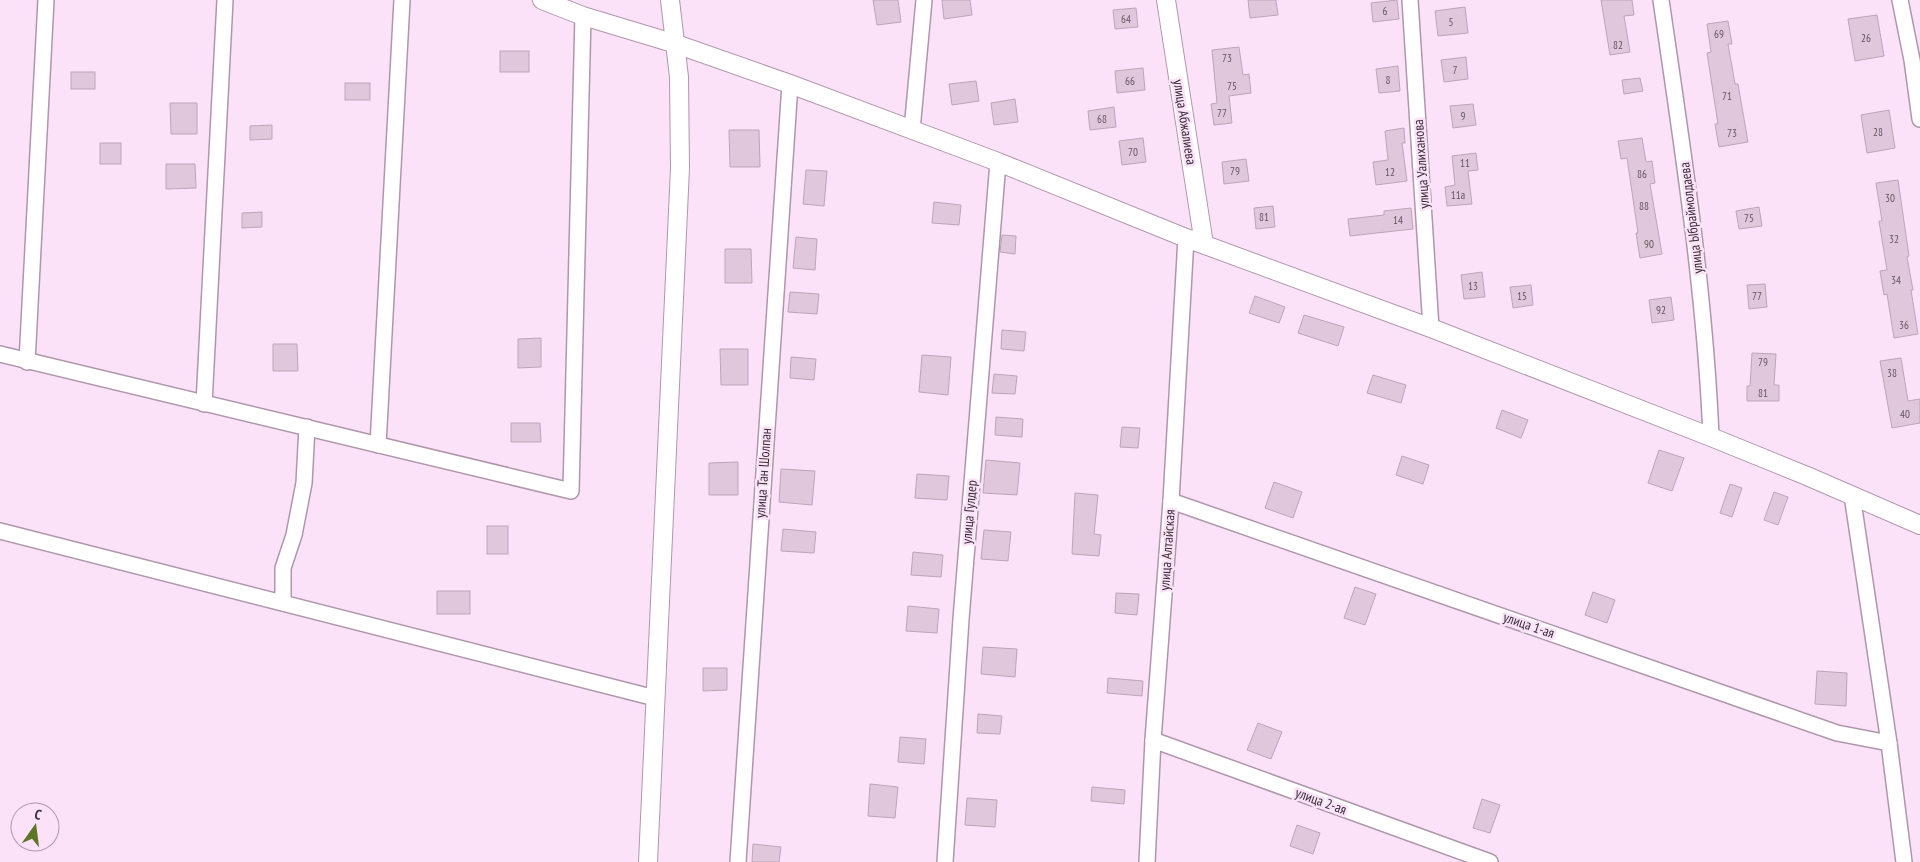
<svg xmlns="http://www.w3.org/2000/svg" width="1920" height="862" viewBox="0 0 1920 862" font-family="'PT Sans Narrow',sans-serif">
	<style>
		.building { fill: #e0c7dc; stroke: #bda5b9 }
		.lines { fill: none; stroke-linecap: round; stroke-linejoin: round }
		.minor-casing { stroke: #af97ab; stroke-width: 18 }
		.tertiary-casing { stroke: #af97ab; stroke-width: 20 }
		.minor { stroke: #fff; stroke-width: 15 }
		.tertiary { stroke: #fff; stroke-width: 18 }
		.labels { text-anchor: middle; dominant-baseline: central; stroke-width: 5; stroke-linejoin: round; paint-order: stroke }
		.number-label { font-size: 11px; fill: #625560 }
		.street-label { font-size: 14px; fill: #382f37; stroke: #fbe2f8 }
	</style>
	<rect width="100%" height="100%" fill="#fbe2f8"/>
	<g class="building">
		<path d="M873 0H898L901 22 877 25Z"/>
		<path d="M942 0H970L972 15 944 19Z"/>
		<path d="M1248 0H1276L1278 15 1250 18Z"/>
		<path d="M1397 0 1399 19 1373 22 1371 3Z"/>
		<path d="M1601 0H1632L1634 15 1624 16 1630 52 1610 55Z"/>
		<path d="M1465 7 1468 33 1438 36 1435 11Z"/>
		<path d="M1136 8 1138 27 1115 29 1113 10Z"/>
		<path d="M1877 15 1884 56 1855 61 1848 19Z"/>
		<path d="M1728 21 1732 44H1728L1735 84H1738L1748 142 1719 147 1715 124H1718L1707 53 1711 52 1707 24Z"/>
		<path d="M1239 47 1243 75 1249 74 1251 93 1229 96 1232 123 1214 125 1211 104 1217 103 1212 50Z"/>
		<rect x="500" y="51" width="29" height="21"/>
		<path d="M1466 57 1468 79 1444 82 1441 60Z"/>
		<path d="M1398 66 1400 91 1379 93 1376 69Z"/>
		<path d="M1143 68 1145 90 1117 93 1115 71Z"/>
		<rect x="71" y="72" width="24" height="17"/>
		<path d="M1640 78 1643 91 1624 94 1622 80Z"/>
		<path d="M976 81 979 101 952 105 949 84Z"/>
		<rect x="345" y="83" width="25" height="17"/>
		<path d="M1015 99 1018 122 994 125 991 103Z"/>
		<path d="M170 103H197V134H171Z"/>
		<path d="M1473 104 1476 125 1453 128 1450 106Z"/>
		<path d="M1114 107 1116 127 1090 130 1088 111Z"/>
		<path d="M1889 110 1895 148 1867 153 1861 115Z"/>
		<path d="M272 125V139L250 140V126Z"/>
		<path d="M1404 128 1405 143H1402L1407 181 1376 185 1373 162 1388 160 1385 131Z"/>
		<path d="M729 130H759L760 167H730Z"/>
		<path d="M1143 138 1146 162 1122 165 1119 141Z"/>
		<path d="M1642 138 1646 162 1652 161 1655 183 1650 184 1662 254 1640 258 1636 233H1638L1627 158 1621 159 1618 141Z"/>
		<rect x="100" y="143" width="21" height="21"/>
		<path d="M1476 153 1478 170 1468 171 1472 204 1447 206 1445 187 1455 185 1452 156Z"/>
		<path d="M1246 159 1249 181 1224 184 1222 162Z"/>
		<path d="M166 164H195L196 188 166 189Z"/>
		<path d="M806 170 827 171 824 206 803 204Z"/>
		<path d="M1898 180 1909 256 1907 257 1913 290H1911L1918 334 1894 338 1887 294 1884 295 1880 271 1887 270 1879 221H1882L1876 183Z"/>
		<path d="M934 202 961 205 959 225 932 223Z"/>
		<path d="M1273 206 1275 227 1256 229 1254 208Z"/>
		<path d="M1759 207 1762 226 1739 229 1736 211Z"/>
		<path d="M1411 208 1413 229 1350 236 1348 219 1384 215V211Z"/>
		<path d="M262 212V227L242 228V213Z"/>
		<path d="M1002 235 1016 236 1015 254 1000 252Z"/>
		<path d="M796 237 817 239 815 270 793 268Z"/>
		<path d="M725 249H751L752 283H725Z"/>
		<path d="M1482 272 1485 297 1464 299 1461 275Z"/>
		<path d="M1765 284 1767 307 1749 309 1747 285Z"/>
		<path d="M1531 285 1533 305 1513 308 1510 287Z"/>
		<path d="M790 292 819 294 817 314 788 312Z"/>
		<path d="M1255 296 1285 307 1279 323 1249 313Z"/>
		<path d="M1671 297 1674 320 1652 323 1649 300Z"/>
		<path d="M1304 315 1344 327 1338 346 1298 333Z"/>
		<path d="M1002 330 1026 332 1024 351 1001 349Z"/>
		<path d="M541 338V367L518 368V339Z"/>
		<path d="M273 344H297L298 371H273Z"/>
		<path d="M720 349H748V385H721Z"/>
		<path d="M1752 353 1776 354 1774 385H1779V401H1747V386H1750Z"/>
		<path d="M922 355 951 357 948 395 919 392Z"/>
		<path d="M791 357 816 359 814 380 790 378Z"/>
		<path d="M1901 358 1908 401 1920 399V423L1892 428 1880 361Z"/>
		<path d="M994 374 1017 376 1015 394 992 393Z"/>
		<path d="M1373 375 1406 385 1401 403 1367 393Z"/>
		<path d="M1502 410 1528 420 1521 438 1496 428Z"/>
		<path d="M996 417 1023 419 1022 437 995 435Z"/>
		<path d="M511 423H540L541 442H511Z"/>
		<path d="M1122 427 1140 428 1138 448 1120 447Z"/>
		<path d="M1659 450 1684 458 1672 491 1648 483Z"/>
		<path d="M1402 456 1429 465 1423 484 1396 475Z"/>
		<path d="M986 460 1020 463 1017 495 983 493Z"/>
		<path d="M738 462V495H709V463Z"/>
		<path d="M781 469 815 471 812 505 779 502Z"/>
		<path d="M917 474 949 476 947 500 915 498Z"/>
		<path d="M1274 482 1302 492 1293 518 1265 508Z"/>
		<path d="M1730 484 1742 488 1732 517 1720 513Z"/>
		<path d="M1774 492 1788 497 1778 525 1764 520Z"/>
		<path d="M1075 493 1098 495 1094 534 1101 535 1099 556 1072 554Z"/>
		<rect x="487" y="526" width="21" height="28"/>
		<path d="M783 529 816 532 814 553 781 551Z"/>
		<path d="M984 530 1011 532 1008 561 981 559Z"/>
		<path d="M913 552 943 555 941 577 911 575Z"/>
		<path d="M1355 587 1376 594 1365 625 1344 618Z"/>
		<rect x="437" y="591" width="33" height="23"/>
		<path d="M1593 592 1615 600 1607 623 1585 615Z"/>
		<path d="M1116 593 1139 594 1137 615 1115 613Z"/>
		<path d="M908 606 939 609 937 633 906 631Z"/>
		<path d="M983 647 1017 649 1015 677 981 674Z"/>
		<path d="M703 668H727V690L703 691Z"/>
		<path d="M1817 671 1847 673 1846 706 1815 704Z"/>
		<path d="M1108 678 1143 681 1142 696 1107 693Z"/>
		<path d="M978 714 1002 716 1000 734 977 733Z"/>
		<path d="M1258 723 1282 732 1271 759 1247 750Z"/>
		<path d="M900 737 926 739 924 764 898 762Z"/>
		<path d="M870 784 898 787 895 818 868 816Z"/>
		<path d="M1092 787 1125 790 1124 804 1091 801Z"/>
		<path d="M967 798 997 800 995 827 965 825Z"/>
		<path d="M1482 799 1500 805 1490 833 1473 828Z"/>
		<path d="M1297 825 1320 833 1313 854 1290 846Z"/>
		<path d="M753 844 781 847 779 862H752Z"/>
	</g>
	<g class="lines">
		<g class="minor-casing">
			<g id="minor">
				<path d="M1410 0 1431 328"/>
				<path d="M1661 0C1682 145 1705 290 1711 437"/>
				<path d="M1900 0 1912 60 1920 119"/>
				<path d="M912 130 924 0"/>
				<path d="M0 354 571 491 583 16"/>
				<path d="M27 362 46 0"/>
				<path d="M204 404 225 0"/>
				<path d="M378 445 402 0"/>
				<path d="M1852 495 1889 743 1904 862"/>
				<path d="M1171 501 1837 733 1889 743"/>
				<path d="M0 531 655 698"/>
				<path d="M283 603V568L294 535 304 483 307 427"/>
				<path d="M1153 740 1490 862"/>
				<path d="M738 862 790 84"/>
				<path d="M945 862 961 619 998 162"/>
				<path d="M1147 862 1153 740 1171 501 1186 238"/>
			</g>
		</g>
		<g class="tertiary-casing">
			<g id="tertiary">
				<path d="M542 0 583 16 676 44 790 84 998 162 1186 238 1431 328 1711 437 1807 476 1920 525"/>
				<path d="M1166 0 1204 244"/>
				<path d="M648 862 680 168 679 77 670 0"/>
			</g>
		</g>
		<use href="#minor" class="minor"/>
		<use href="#tertiary" class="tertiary"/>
	</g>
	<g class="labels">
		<g class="number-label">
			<text x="1385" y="11">6</text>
			<text x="1126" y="19">64</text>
			<text x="1451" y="22">5</text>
			<text x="1719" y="34">69</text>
			<text x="1866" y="38">26</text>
			<text x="1618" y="45">82</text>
			<text x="1227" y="58">73</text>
			<text x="1455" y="70">7</text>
			<text x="1388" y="80">8</text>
			<text x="1130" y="81">66</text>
			<text x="1232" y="86">75</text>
			<text x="1727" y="96">71</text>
			<text x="1222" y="113">77</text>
			<text x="1463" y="116">9</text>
			<text x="1102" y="119">68</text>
			<text x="1878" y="132">28</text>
			<text x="1732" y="133">73</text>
			<text x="1133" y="152">70</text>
			<text x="1465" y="163">11</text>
			<text x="1235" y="171">79</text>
			<text x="1390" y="172">12</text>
			<text x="1642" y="174">86</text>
			<text x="1458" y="195">11а</text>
			<text x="1890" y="198">30</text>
			<text x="1644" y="206">88</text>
			<text x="1264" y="217">81</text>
			<text x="1749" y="218">75</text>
			<text x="1398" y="220">14</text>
			<text x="1894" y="239">32</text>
			<text x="1649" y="244">90</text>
			<text x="1896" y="280">34</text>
			<text x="1473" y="286">13</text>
			<text x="1522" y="296">15</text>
			<text x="1757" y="296">77</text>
			<text x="1661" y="310">92</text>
			<text x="1904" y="325">36</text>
			<text x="1763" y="362">79</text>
			<text x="1892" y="373">38</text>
			<text x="1763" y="393">81</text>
			<text x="1905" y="414">40</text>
		</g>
		<g class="street-label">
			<text transform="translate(1185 122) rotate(81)">улица Абжалиева</text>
			<text transform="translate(1421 164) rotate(-94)">улица Уалиханова</text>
			<text transform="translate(1691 218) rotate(-97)">улица Ыбраймолдаева</text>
			<text transform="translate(763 473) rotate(-86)">улица Тан Шолпан</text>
			<text transform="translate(969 512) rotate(-85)">улица Гулдер</text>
			<text transform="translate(1167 550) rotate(-86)">улица Алтайская</text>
			<text transform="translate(1529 625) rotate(19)">улица 1-ая</text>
			<text transform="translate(1321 801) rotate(20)">улица 2-ая</text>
		</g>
	</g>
	<g transform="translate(35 827) rotate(14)"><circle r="24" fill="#fbe2f8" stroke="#ad9aab"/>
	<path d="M0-4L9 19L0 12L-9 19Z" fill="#5d7527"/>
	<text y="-8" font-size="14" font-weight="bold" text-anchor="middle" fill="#382f37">С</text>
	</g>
</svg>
